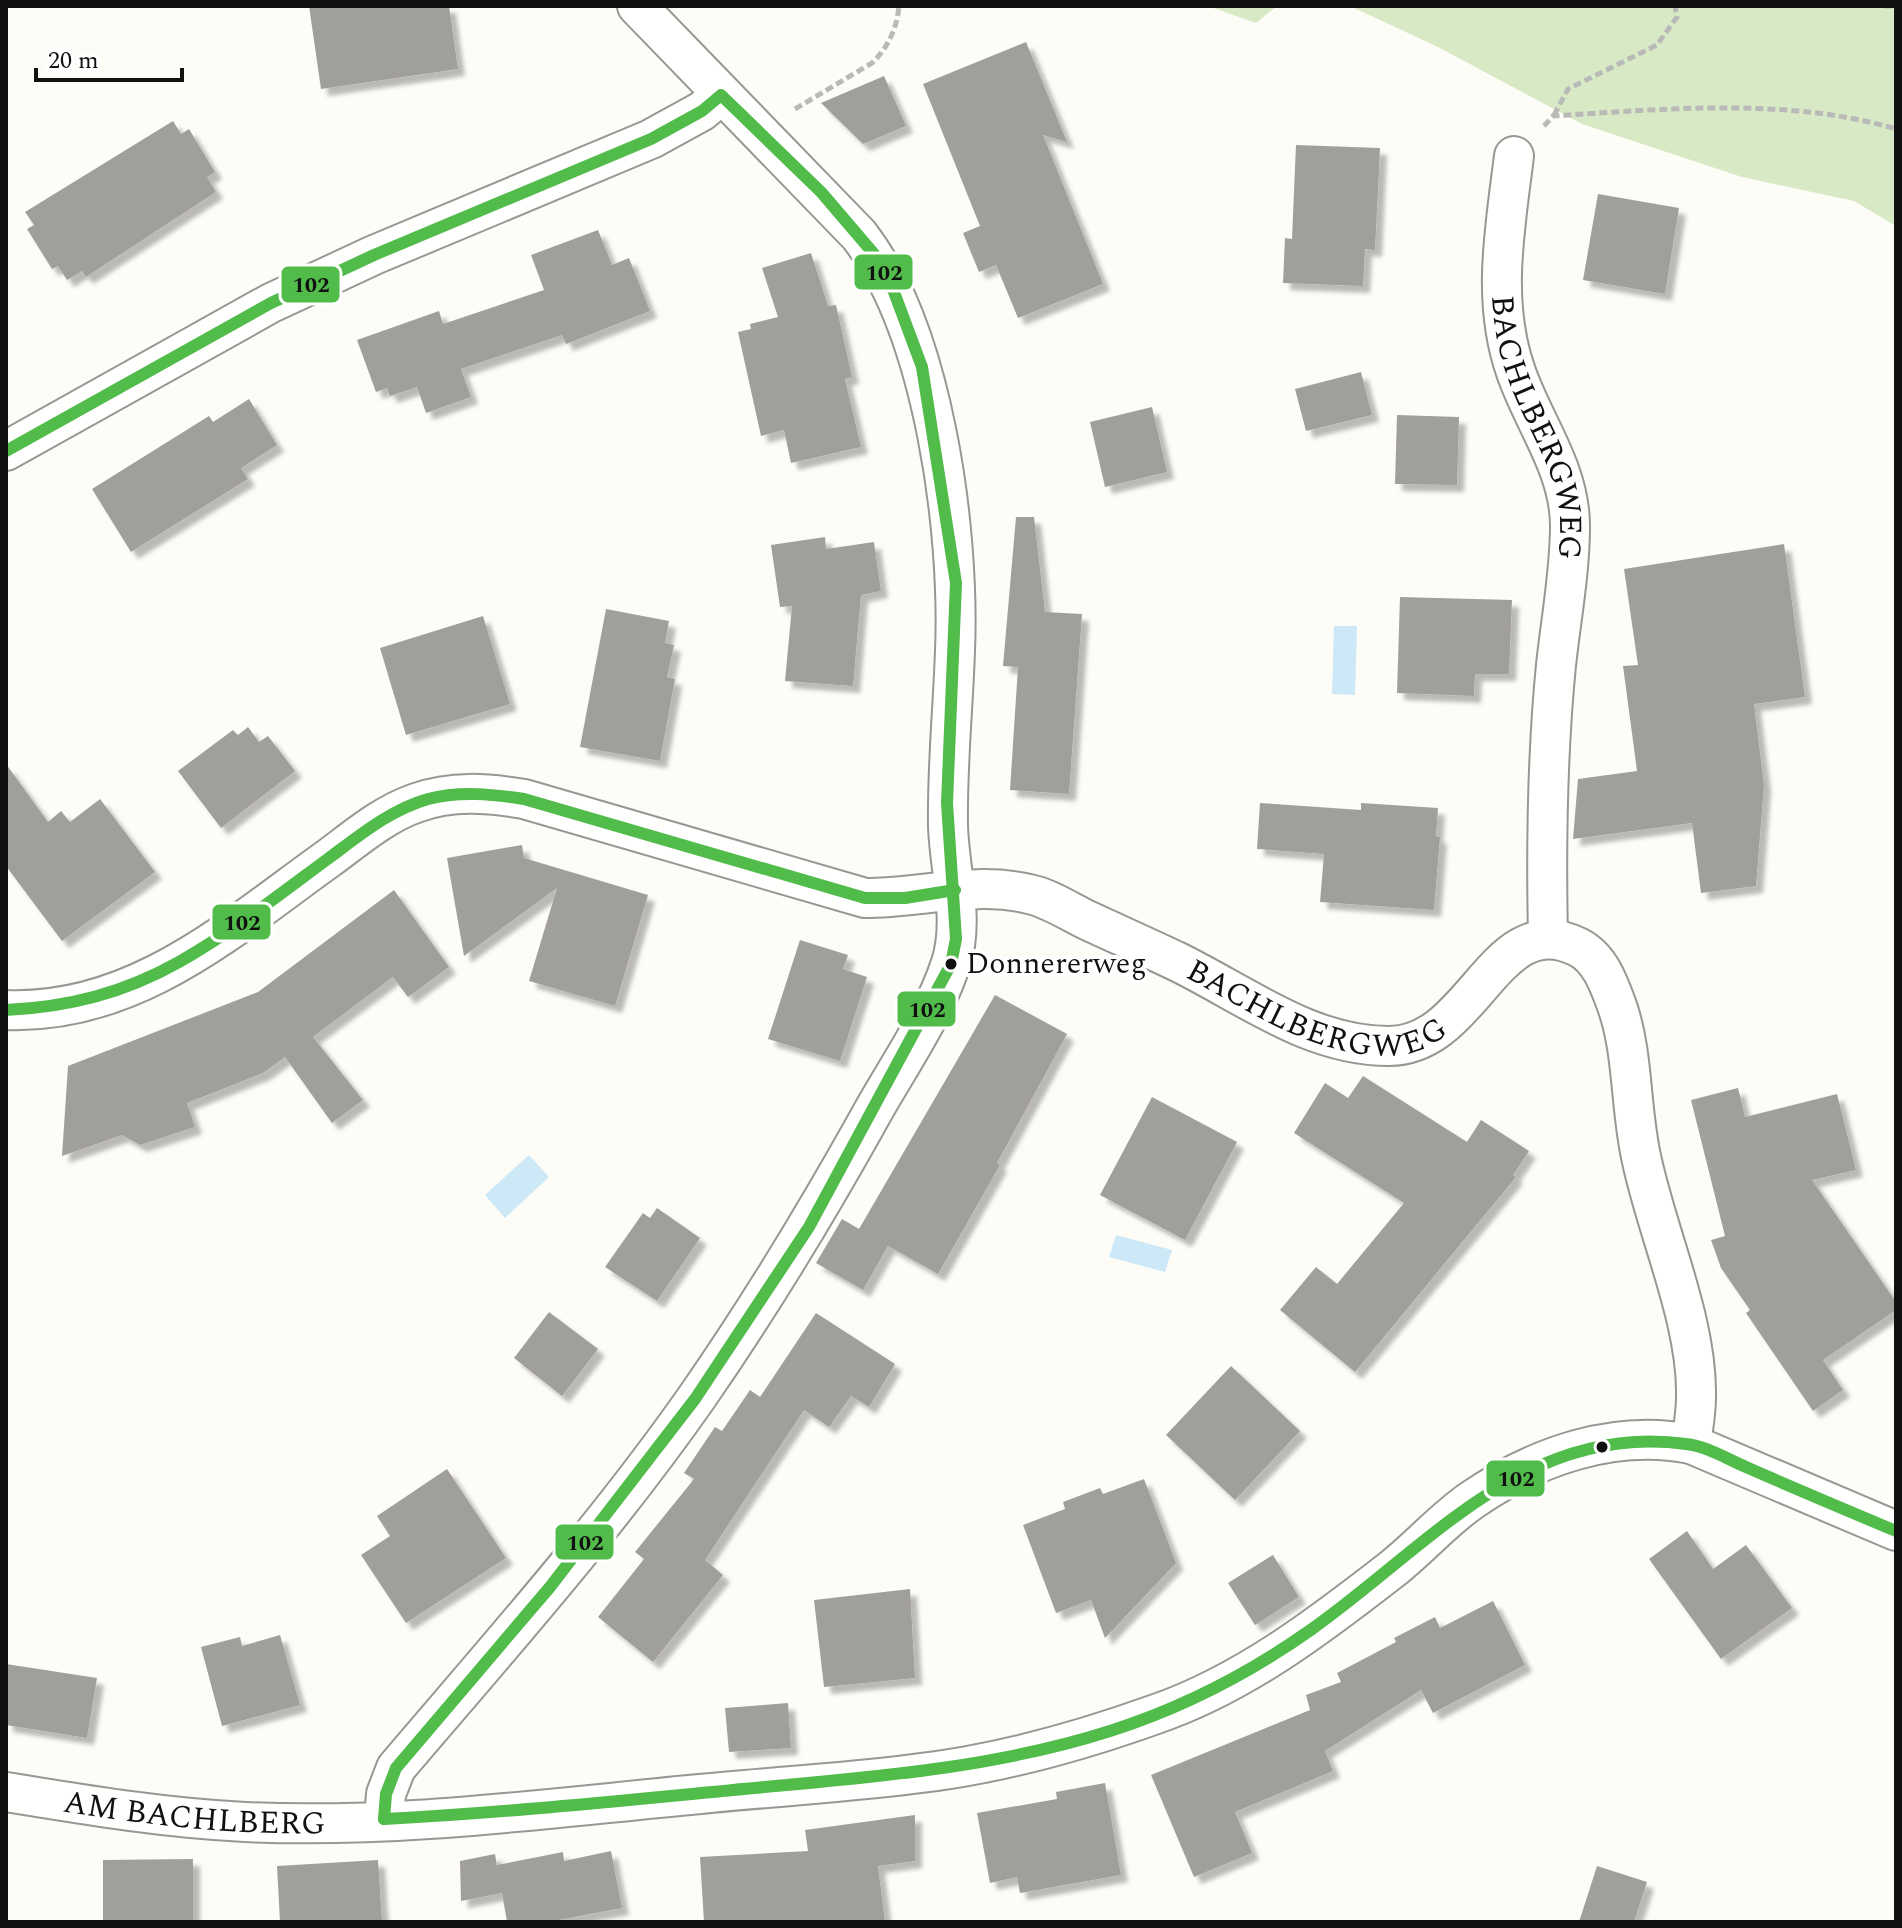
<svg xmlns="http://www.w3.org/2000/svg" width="1902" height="1928" viewBox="0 0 1902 1928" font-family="Spectral,serif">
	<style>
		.forest { fill: #d8eac5 }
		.water { fill: #cde8f7 }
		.building { fill: #a19f9c; filter: url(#shadow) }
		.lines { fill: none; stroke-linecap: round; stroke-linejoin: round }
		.minor-casing { stroke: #979795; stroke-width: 42 }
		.path { stroke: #b9b9b8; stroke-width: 5; stroke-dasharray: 8 4; stroke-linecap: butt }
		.minor { stroke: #fffffe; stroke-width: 38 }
		.bus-1-casing { stroke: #fff; stroke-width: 18 }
		.bus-1 { stroke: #51bc4a; stroke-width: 12 }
		.bus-dot { fill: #111; stroke: #fff; stroke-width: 3 }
		.labels { text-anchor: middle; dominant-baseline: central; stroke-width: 8; stroke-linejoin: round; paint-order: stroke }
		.bus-label { font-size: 30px; fill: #111; stroke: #fff; text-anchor: start }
		.street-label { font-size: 32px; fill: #111; stroke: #fff }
		.line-badge { stroke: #fff; stroke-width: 3 }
		.pale-badge-label { font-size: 22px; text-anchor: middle; font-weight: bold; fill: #111 }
	</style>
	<defs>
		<filter id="shadow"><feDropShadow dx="7" dy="7" stdDeviation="2" flood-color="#0004"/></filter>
	</defs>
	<rect width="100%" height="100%" fill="#fdfcf7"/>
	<g class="forest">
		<path d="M1208 6H1277L1256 23Z"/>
		<path d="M1350 6H1896V226L1854 201 1742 177 1582 124 1438 47Z"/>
	</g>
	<g class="water">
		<path d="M1334 626H1357L1355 695 1332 694Z"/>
		<path d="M529 1155 549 1177 505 1218 485 1195Z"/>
		<path d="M1116 1235 1172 1250 1165 1272 1109 1257Z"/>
	</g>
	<g class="building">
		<path d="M309 6H449L458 69 321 89Z"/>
		<path d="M1026 42 1067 142 1043 135 1103 284 1018 318 996 265 979 272 963 233 980 226 923 84Z"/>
		<path d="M884 76 906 126 863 144 821 103Z"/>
		<path d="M173 121 181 134 189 129 215 172 207 177 216 192 86 277 82 271 67 280 58 266 52 269 27 229 34 225 25 212Z"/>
		<path d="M1296 145 1380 148 1375 250 1365 249 1363 286 1283 283 1285 238 1292 239Z"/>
		<path d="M1598 194 1679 208 1665 294 1583 280Z"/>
		<path d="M598 230 612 265 629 258 650 311 566 344 562 335 461 369 471 397 426 413 417 387 390 396 387 388 376 392 357 340 439 311 443 324 544 290 531 255Z"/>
		<path d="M811 253 828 306 836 305 852 377 845 379 861 447 791 463 784 430 761 436 738 332 751 329 750 324 778 317 762 268Z"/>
		<path d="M1361 372 1372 415 1306 431 1295 389Z"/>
		<path d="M249 399 277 445 241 468 248 479 131 552 92 489 209 416 213 422Z"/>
		<path d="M1152 407 1167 472 1105 487 1090 422Z"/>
		<path d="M1397 415 1459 417 1457 485 1395 484Z"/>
		<path d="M1016 517H1034L1045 612 1082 614 1069 794 1010 790 1018 667 1003 666Z"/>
		<path d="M825 537 826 549 874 542 881 591 861 595 853 686 785 681 792 606 780 607 771 545Z"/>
		<path d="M1784 544 1805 697 1754 704 1764 785 1756 886 1701 893 1692 823 1573 839 1578 779 1637 771 1623 666 1638 665 1624 569Z"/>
		<path d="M1400 597 1512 600 1509 674H1475L1474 696 1397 693Z"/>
		<path d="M606 609 669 621 665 643 674 645 667 677 675 679 660 761 580 747Z"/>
		<path d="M483 616 510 704 406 735 380 648Z"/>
		<path d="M248 727 259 742 268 736 295 771 221 828 178 771 233 730 238 735Z"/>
		<path d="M6 764 48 822 61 811 70 822 100 799 155 872 62 941 6 866Z"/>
		<path d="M1260 803 1361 810V803L1438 808 1436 836 1440 837 1434 910 1320 902 1324 854 1257 849Z"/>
		<path d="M522 845 524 858 648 895 615 1006 529 981 557 888 464 956 447 858Z"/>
		<path d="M394 890 449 967 408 997 393 977 313 1037 363 1100 332 1123 285 1057 263 1073 187 1103 195 1127 140 1145 122 1135 62 1156 68 1066 258 992Z"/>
		<path d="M800 940 848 955 843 969 867 977 840 1061 768 1039Z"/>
		<path d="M995 995 1067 1034 997 1163 1000 1165 938 1274 888 1246 863 1290 816 1263 842 1219 859 1229Z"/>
		<path d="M1363 1076 1467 1142 1481 1120 1529 1151 1513 1175 1516 1177 1355 1372 1280 1310 1316 1267 1337 1284 1404 1203 1294 1133 1325 1083 1348 1098Z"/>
		<path d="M1738 1088 1745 1117 1837 1094 1856 1170 1812 1180 1896 1302V1310L1823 1360 1843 1390 1813 1411 1746 1313 1750 1310 1721 1268 1711 1240 1725 1236 1691 1100Z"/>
		<path d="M1152 1097 1237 1142 1185 1240 1100 1195Z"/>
		<path d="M657 1208 700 1238 657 1301 605 1267 643 1213 650 1218Z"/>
		<path d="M549 1312 598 1349 562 1396 514 1358Z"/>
		<path d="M816 1313 895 1364 869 1407 851 1396 829 1427 804 1410 705 1560 723 1575 653 1662 598 1617 644 1559 635 1552 694 1479 684 1473 715 1427 722 1431 750 1390 760 1397Z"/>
		<path d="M1231 1366 1300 1431 1235 1500 1166 1435Z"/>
		<path d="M447 1469 506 1558 406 1623 361 1555 390 1536 377 1516Z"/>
		<path d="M1144 1479 1176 1563 1105 1638 1091 1600 1056 1613 1023 1525 1065 1509 1063 1502 1100 1488 1103 1494Z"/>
		<path d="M1687 1531 1713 1569 1746 1545 1792 1608 1721 1659 1649 1559Z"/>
		<path d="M1273 1555 1299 1597 1255 1625 1228 1583Z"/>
		<path d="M910 1589 915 1678 824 1687 814 1600Z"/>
		<path d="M1493 1601 1525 1665 1433 1713 1421 1690 1325 1751 1333 1771 1235 1812 1252 1853 1194 1877 1151 1775 1310 1710 1306 1695 1341 1682 1337 1673 1396 1642 1394 1638 1435 1617 1440 1628Z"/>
		<path d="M280 1635 300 1705 222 1726 201 1647 240 1637 242 1646Z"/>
		<path d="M6 1664 97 1678 87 1738 6 1725Z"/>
		<path d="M788 1703 791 1748 729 1752 725 1708Z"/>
		<path d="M1105 1783 1121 1875 1020 1893 1017 1877 990 1883 977 1813 1057 1799 1056 1792Z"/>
		<path d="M915 1815V1861L878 1866 885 1922H704L700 1857 808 1851 805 1830Z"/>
		<path d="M611 1851 622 1908 548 1922H507L502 1893 461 1901 460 1861 495 1854 498 1872 497 1865 563 1852 564 1861Z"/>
		<path d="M193 1859V1922H103V1860Z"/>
		<path d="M378 1860 382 1922H280L277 1866Z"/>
		<path d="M1597 1866 1647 1882 1634 1922H1579Z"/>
	</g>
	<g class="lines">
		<g class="minor-casing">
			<g id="minor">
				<path id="s1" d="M1514 156C1505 229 1491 301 1516 372 1534 424 1570 469 1570 526 1570 572 1561 619 1556 665 1547 756 1546 848 1548 939"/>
				<path d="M6 451 271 303 374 255 651 139 702 111 721 95"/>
				<path id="s2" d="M6 1010C135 1015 231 928 329 858 356 838 384 814 416 803 452 790 487 793 524 799L865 898C920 898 975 881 1029 894 1049 898 1070 912 1089 921 1119 935 1149 948 1178 962 1247 996 1310 1046 1389 1046 1475 1046 1494 906 1578 947 1600 958 1609 984 1617 1006 1634 1054 1630 1111 1642 1161 1658 1236 1698 1322 1696 1398 1696 1413 1693 1429 1691 1444"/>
				<path id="s3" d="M6 1792C86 1805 164 1818 245 1822 396 1829 550 1808 700 1794 771 1787 843 1783 913 1774 995 1765 1078 1742 1156 1714 1243 1684 1319 1626 1391 1570 1419 1548 1443 1520 1472 1500 1536 1456 1614 1429 1691 1444L1896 1531"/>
				<path d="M384 1819 386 1794 396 1768C499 1647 606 1527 697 1397 758 1309 814 1217 866 1124 894 1072 933 1019 951 963 965 918 949 870 948 825 947 767 953 709 955 651 960 530 934 332 859 235L637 6"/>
			</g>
		</g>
		<g class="path">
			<path d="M1884 6H1896"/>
			<path d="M795 109 872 63C888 48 897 28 899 6"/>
			<path d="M1554 115 1568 89 1657 45 1677 17 1675 6"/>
			<path d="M1544 126 1553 116C1664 109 1788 97 1896 129"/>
		</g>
		<use href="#minor" class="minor"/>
		<g class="bus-1-casing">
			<g id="bus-1">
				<path d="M6 451 271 303 374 255 651 139 702 111 721 95 821 192 874 254 894 292 922 367 956 583 947 803 956 939 951 964 809 1227 695 1399 550 1587 396 1768 386 1794 384 1819"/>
				<path d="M6 1010C69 1007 124 993 179 962 232 932 280 894 329 858 360 835 390 810 428 799 459 791 492 794 524 799L865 898H905L955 890"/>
				<path d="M384 1819C501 1813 617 1801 733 1790 859 1778 988 1770 1110 1731 1182 1708 1250 1673 1312 1629 1429 1546 1527 1422 1686 1444 1706 1446 1727 1459 1746 1467 1796 1489 1846 1510 1896 1531"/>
			</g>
		</g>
		<use href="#bus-1" class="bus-1"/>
	</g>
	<g class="bus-dot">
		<circle cx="951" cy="964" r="7"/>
		<circle cx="1602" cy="1447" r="7"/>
	</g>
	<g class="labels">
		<g class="bus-label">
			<text x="966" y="964">Donnererweg</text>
		</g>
		<g class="street-label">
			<text stroke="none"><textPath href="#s1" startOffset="278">BACHLBERGWEG</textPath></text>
			<text stroke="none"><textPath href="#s2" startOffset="1412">BACHLBERGWEG</textPath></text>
			<text stroke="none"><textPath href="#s3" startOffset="190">AM BACHLBERG</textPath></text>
		</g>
	</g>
	<g class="line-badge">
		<rect x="853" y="253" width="61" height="38" rx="8" fill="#51bc4a"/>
		<rect x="280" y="265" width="61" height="39" rx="8" fill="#51bc4a"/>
		<rect x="211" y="903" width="61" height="38" rx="8" fill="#51bc4a"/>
		<rect x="896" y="990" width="61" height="38" rx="8" fill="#51bc4a"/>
		<rect x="1485" y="1459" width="61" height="39" rx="8" fill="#51bc4a"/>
		<rect x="554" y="1523" width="61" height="38" rx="8" fill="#51bc4a"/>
	</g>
	<g class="pale-badge-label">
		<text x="884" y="280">102</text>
		<text x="311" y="292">102</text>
		<text x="242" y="930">102</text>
		<text x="927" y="1017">102</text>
		<text x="1516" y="1486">102</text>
		<text x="585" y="1550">102</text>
	</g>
	<rect width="1902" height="1928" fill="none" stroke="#111111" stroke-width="16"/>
	<path d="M36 68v12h146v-12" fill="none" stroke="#111111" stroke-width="4"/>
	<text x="48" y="68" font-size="24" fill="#111111" stroke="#ffffff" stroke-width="6" paint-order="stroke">20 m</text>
</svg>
